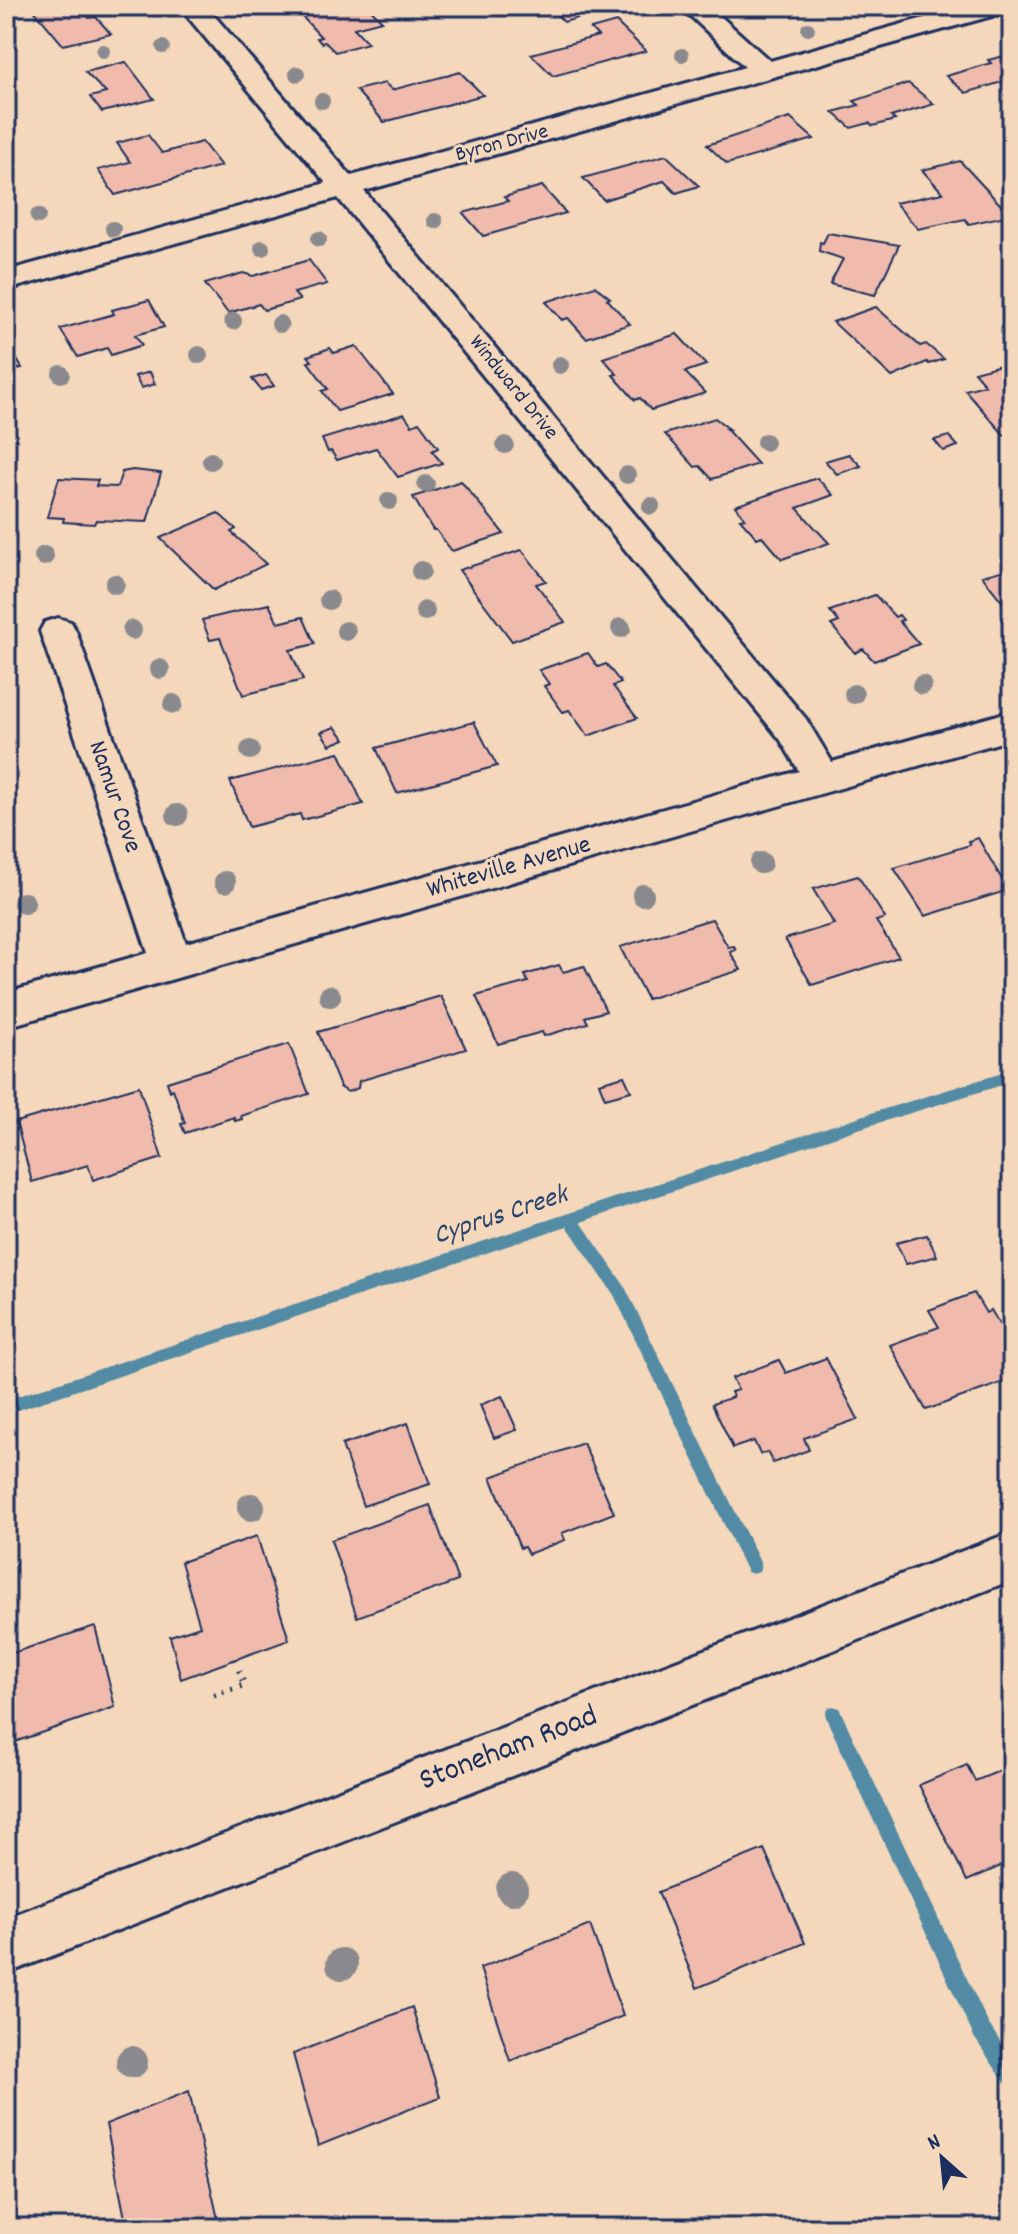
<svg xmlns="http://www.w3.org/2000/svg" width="1018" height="2234" viewBox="0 0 1018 2234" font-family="Dekko,sans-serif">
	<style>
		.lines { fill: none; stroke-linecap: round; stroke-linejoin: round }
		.stream { fill: #538ba5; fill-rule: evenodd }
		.building { fill: #f0bbac; stroke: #1b2f5e; stroke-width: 2 }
		.minor-casing { stroke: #1b2f5e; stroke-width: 6 }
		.path { stroke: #1b2f5e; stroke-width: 6; stroke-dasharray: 2 7; stroke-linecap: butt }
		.minor { fill: #f5d8bb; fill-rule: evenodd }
		.tree { fill: #8a8a8e }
		.labels { text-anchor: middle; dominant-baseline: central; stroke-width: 6; stroke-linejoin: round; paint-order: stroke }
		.far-street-label { font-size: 22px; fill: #1b2f5e; stroke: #f5d8bb }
		.street-label { font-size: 26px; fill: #1b2f5e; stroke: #f5d8bb }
		.water-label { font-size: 28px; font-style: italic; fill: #294670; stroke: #f5d8bb }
		.near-street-label { font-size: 32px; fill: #1b2f5e; stroke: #f5d8bb }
	</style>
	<rect width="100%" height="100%" fill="#f5d8bb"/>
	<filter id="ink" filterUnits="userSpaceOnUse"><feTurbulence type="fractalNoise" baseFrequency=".0125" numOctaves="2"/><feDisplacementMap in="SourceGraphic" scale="16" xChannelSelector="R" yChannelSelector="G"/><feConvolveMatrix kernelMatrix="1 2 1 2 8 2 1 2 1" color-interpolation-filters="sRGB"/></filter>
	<g filter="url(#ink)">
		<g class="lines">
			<g class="stream">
				<path d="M1012 1070V1082L855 1130 581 1222 624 1285 759 1560 761 1566 759 1572 753 1574 747 1572 614 1295 567 1226 6 1414V1400L855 1118Z"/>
				<path d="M833 1706 839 1708 988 2023 1012 2060V2085L1005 2083 974 2037 827 1720 825 1714 827 1708Z"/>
			</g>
		</g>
		<g class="building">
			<path d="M42 6H80L89 18 96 17 111 34 63 45 32 8Z"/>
			<path d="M321 6H343L346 10 368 6 382 21 354 28 368 43 335 52 325 42 321 43 317 38 321 37 319 35 298 12Z"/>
			<path d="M576 7 585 16 564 22 554 12Z"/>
			<path d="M616 22 646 51 553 76 531 54 598 36 591 29Z"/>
			<path d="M1012 54V79L966 93 946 76 991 63 988 60Z"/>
			<path d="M126 62 154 99 102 112 90 97 106 93 85 72Z"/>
			<path d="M460 72 483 95 384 122 356 90 385 83 392 90Z"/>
			<path d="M908 83 934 104 891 117 895 120 873 126 869 123 851 128 833 112 859 105 854 101Z"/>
			<path d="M790 118 814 139 727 164 707 145Z"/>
			<path d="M148 135 162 153 202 142 221 166 115 195 98 170 130 162 117 143Z"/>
			<path d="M666 155 699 186 676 193 664 181 604 200 583 178Z"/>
			<path d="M960 161 1010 215 969 224 965 219 918 229 895 203 943 193 922 170Z"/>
			<path d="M542 186 566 213 483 236 463 213 508 201 504 197Z"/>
			<path d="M828 233 899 245 875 295 830 284 843 259 819 251 820 242 823 243Z"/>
			<path d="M309 260 327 284 294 293 300 300 264 310 259 304 228 313 205 284 243 273 253 276Z"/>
			<path d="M595 286 610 298 607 299 630 324 586 338 568 318 562 320 546 302Z"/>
			<path d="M149 300 164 327 135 335 142 345 111 355 107 348 78 357 60 329 114 314 112 310Z"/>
			<path d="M876 307 920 346 926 344 944 359 929 364 927 362 892 377 833 322Z"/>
			<path d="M677 334 706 365 685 372 705 393 651 410 640 398 635 400 613 375 617 374 603 358Z"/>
			<path d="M8 345 22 368 6 373V346Z"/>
			<path d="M356 346 393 394 337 411 322 391 328 389 308 362 312 361 308 356 330 348 334 353Z"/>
			<path d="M1012 362V433L1004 435 965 390 985 385 974 372Z"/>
			<path d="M150 372 155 384 141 388 135 376Z"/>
			<path d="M266 375 274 386 261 390 252 379Z"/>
			<path d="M404 414 412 425 419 422 438 448 432 451 442 463 398 477 376 448 337 460 331 451 328 452 322 439Z"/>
			<path d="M715 418 729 429H726L758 464 712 479 700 466 695 467 665 434Z"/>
			<path d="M949 436 958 446 943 451 934 440Z"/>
			<path d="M849 454 861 466 837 474 825 461Z"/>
			<path d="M133 470 161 473 147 522 96 520 94 524 63 522 64 518 47 517 59 478 98 480 96 486 117 487 122 472Z"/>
			<path d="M817 478 833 495 797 508 829 543 782 559 762 536 757 538 740 519 745 518 735 506Z"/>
			<path d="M461 481 504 534 452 551 436 530H433L413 497Z"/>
			<path d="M218 513 236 529 231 532 266 564 214 590 160 538Z"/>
			<path d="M522 550 546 581 536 584 565 622 512 641 459 570Z"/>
			<path d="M1012 568V614L982 576Z"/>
			<path d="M875 595 895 617 899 615 903 620 899 621 919 644 874 661 863 649 855 653 831 625 839 622 830 611Z"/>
			<path d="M269 604 278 623 303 617 315 644 290 650 303 680 243 695 220 638 210 640 202 620Z"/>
			<path d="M588 653 598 667 606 664 621 683 613 686 637 718 588 736 569 710 563 712 544 686 549 684 539 670Z"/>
			<path d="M474 722 497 766 397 793 376 748Z"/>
			<path d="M335 727 345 739 330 745 321 732Z"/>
			<path d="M339 752 363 804 302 820 300 814 249 827 230 781Z"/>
			<path d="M978 838 1003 881 1007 880 1012 889 925 916 894 868 970 845 968 841Z"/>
			<path d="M858 876 885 918 876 921 899 957 812 985 785 939 834 924 813 889Z"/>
			<path d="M712 919 728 947 734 946 736 950 730 952 741 970 647 999 620 947Z"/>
			<path d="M559 965 563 972 584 966 606 1011 585 1017 588 1023 544 1036 542 1032 498 1044 476 996 528 982 525 975Z"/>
			<path d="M441 996 466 1049 359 1081 358 1088 348 1092 340 1087 318 1032Z"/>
			<path d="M289 1044 309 1094 241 1116 242 1119 235 1121 234 1117 185 1133 181 1124 185 1123 173 1089 170 1091 167 1082Z"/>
			<path d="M624 1076 631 1091 605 1098 599 1083Z"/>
			<path d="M139 1086 162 1158 93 1180 88 1165 32 1182 16 1122Z"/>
			<path d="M927 1235 937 1256 906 1264 896 1243Z"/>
			<path d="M974 1293 986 1313 991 1310 1012 1346V1379L926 1410 890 1345 939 1327 929 1310Z"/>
			<path d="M826 1358 858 1419 804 1438 809 1450 773 1463 767 1452 760 1454 754 1441 733 1448 712 1404 733 1397 731 1392 738 1390 732 1378 779 1360 786 1373Z"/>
			<path d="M502 1396 517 1430 494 1438 480 1405Z"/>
			<path d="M408 1423 430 1484 363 1506 342 1445Z"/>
			<path d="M583 1443 614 1513 562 1533 565 1540 528 1554 524 1547 520 1548 491 1477Z"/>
			<path d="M430 1505 458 1581 357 1617 331 1540Z"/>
			<path d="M257 1536 289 1640 181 1679 170 1636 200 1626 181 1562Z"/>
			<path d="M95 1626 115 1707 6 1745V1655Z"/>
			<path d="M967 1765 975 1781 1012 1766V1861L967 1881 919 1785Z"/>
			<path d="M764 1849 805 1943 697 1988 658 1892Z"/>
			<path d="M590 1925 623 2016 510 2061 480 1968Z"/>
			<path d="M412 2007 440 2097 318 2146 293 2054Z"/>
			<path d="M189 2091 220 2228H127L106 2124Z"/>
		</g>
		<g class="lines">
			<g class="minor-casing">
				<g id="minor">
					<path d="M179 6H206L351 176 745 67 680 6H709L770 61 967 6H1010L1006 12 364 191 806 719 832 762 1012 711V739L6 1027V993L148 953 40 631 45 622 58 618 71 622 76 631 186 943 799 771 780 739 338 198 6 290V271L326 183Z"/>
					<path d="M1012 1532V1580L6 1974V1918Z"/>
				</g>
			</g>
			<path class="path" d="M214 1695 244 1685 237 1664"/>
			<use href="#minor" class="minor"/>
		</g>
		<g class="tree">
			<circle cx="808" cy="29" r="7"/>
			<circle cx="163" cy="47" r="7"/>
			<circle cx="103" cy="51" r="7"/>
			<circle cx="682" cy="55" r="7"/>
			<circle cx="297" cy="74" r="8"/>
			<circle cx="322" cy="101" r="8"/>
			<circle cx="38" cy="216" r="8"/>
			<circle cx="435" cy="221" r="8"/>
			<circle cx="113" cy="229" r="8"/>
			<circle cx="319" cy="239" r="8"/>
			<circle cx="262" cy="248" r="8"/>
			<circle cx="233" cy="321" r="9"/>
			<circle cx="280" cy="324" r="9"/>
			<circle cx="199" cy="355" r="9"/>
			<circle cx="560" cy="365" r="9"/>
			<circle cx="61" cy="374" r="9"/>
			<circle cx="765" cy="442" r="9"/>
			<circle cx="505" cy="445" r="9"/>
			<circle cx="211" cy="461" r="9"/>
			<circle cx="627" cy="475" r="9"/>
			<circle cx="426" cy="484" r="9"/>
			<circle cx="389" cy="501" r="9"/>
			<circle cx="651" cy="506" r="9"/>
			<circle cx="44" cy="556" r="10"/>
			<circle cx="421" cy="571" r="10"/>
			<circle cx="115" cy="584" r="10"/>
			<circle cx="329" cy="600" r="10"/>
			<circle cx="425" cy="611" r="10"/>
			<circle cx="621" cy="628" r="10"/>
			<circle cx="132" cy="630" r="10"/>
			<circle cx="346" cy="631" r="10"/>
			<circle cx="160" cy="669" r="10"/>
			<circle cx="922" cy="685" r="10"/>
			<circle cx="854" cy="694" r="10"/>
			<circle cx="173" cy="704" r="10"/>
			<circle cx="250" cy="750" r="10"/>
			<circle cx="177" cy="815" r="11"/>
			<circle cx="761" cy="863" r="11"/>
			<circle cx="225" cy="882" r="11"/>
			<circle cx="643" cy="895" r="11"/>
			<circle cx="24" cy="903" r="11"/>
			<circle cx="330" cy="996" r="11"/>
			<circle cx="251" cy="1507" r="14"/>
			<circle cx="512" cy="1889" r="16"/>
			<circle cx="342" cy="1964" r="16"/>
			<circle cx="132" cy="2062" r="16"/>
		</g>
	</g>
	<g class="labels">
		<g class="far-street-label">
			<text transform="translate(502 144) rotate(-15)">Byron Drive</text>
			<text transform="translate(513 388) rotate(51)">Windward Drive</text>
		</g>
		<g class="street-label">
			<text transform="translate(114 797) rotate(71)">Namur Cove</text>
			<text transform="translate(509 868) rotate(-16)">Whiteville Avenue</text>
		</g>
		<g class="water-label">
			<text transform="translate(501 1217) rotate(-18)">Cyprus Creek</text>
		</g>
		<g class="near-street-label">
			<text transform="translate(509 1750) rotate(-21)">Stoneham Road</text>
		</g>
	</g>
	<rect width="1018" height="2234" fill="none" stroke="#f5d8bb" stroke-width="32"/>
	<rect x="16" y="16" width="986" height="2202" fill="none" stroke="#1b2f5e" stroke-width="3" filter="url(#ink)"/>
	<g transform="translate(942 2158) rotate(333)" stroke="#f5d8bb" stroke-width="6" paint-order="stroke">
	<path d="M0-6L14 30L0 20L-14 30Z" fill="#1b2f5e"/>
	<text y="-12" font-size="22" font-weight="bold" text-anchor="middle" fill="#1b2f5e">N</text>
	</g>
</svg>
